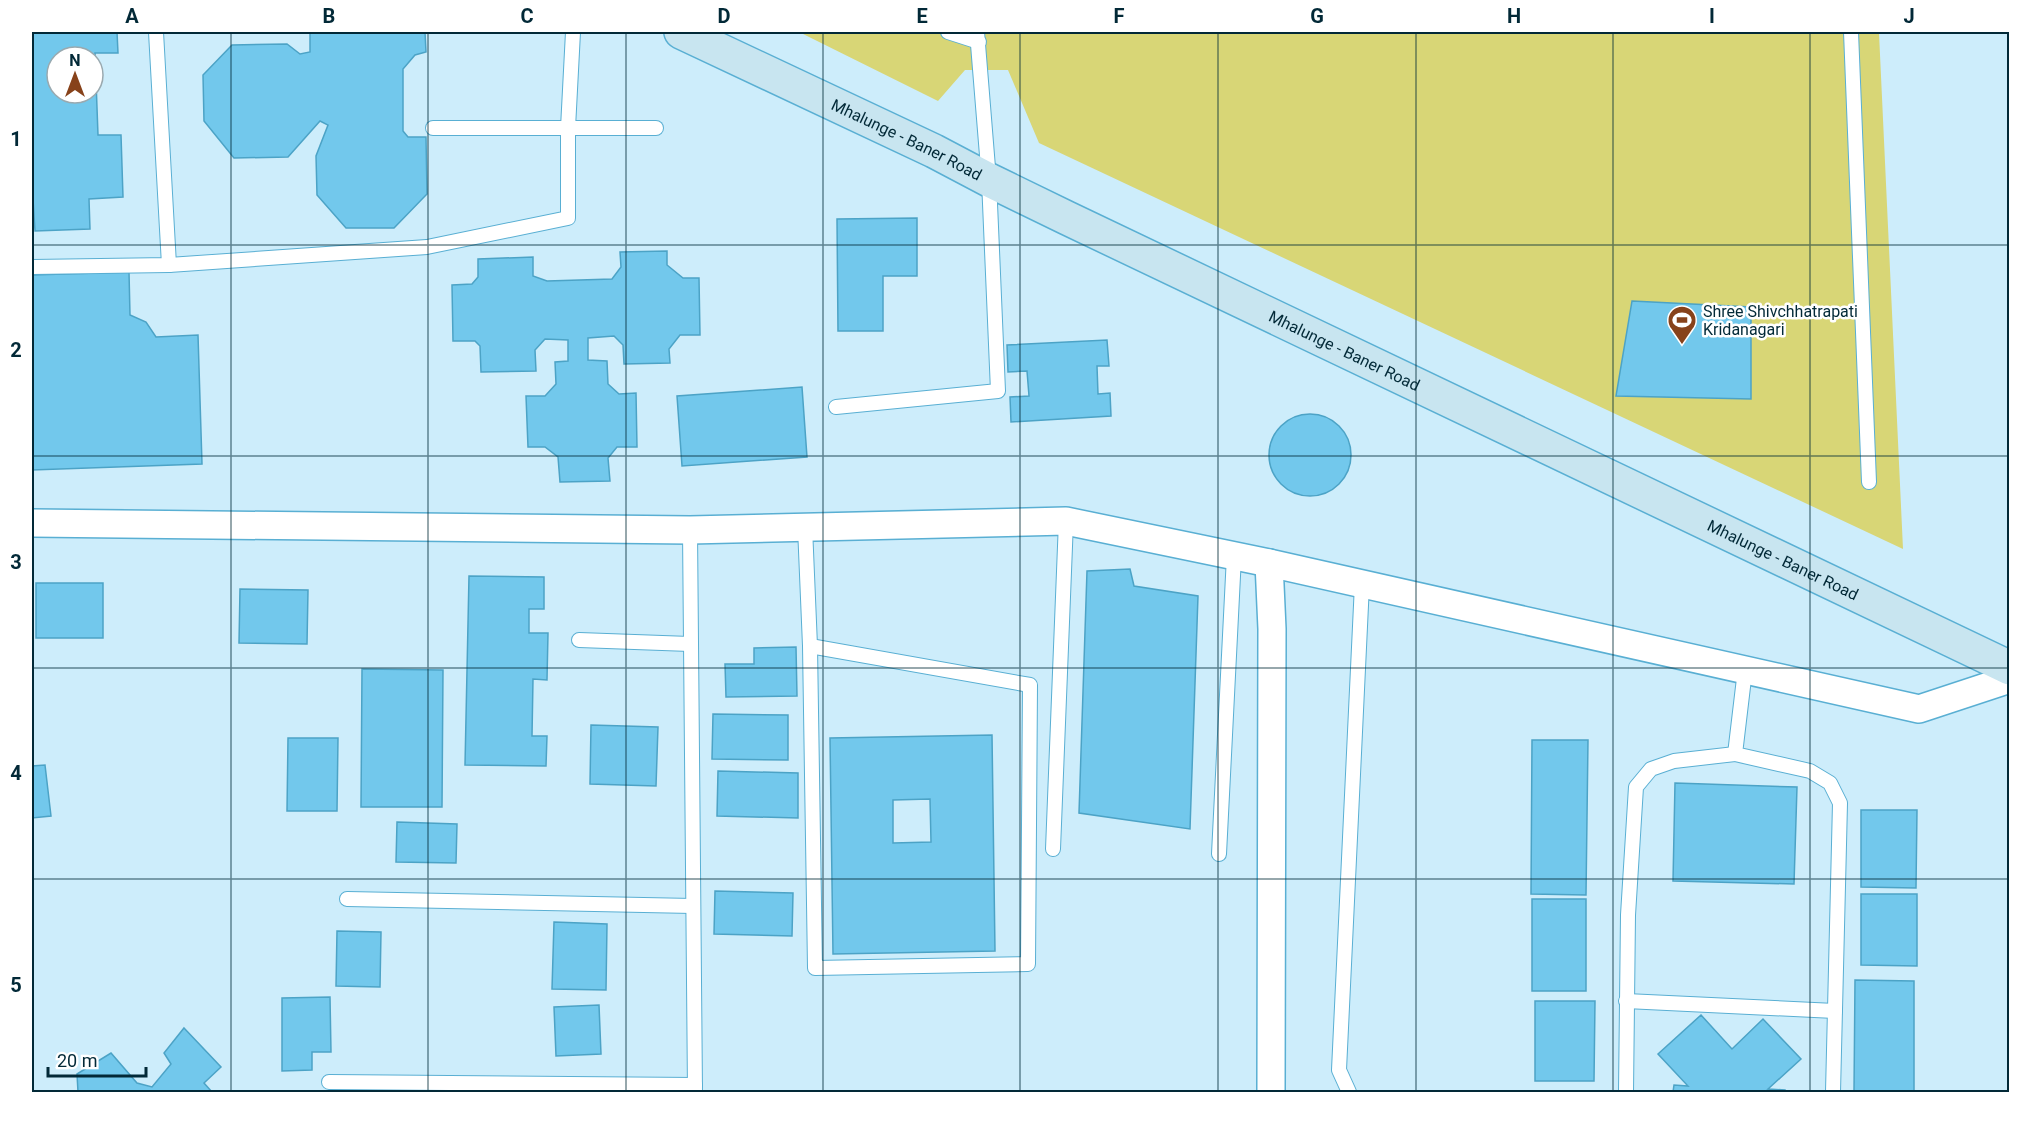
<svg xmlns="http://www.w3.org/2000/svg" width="2041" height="1124" viewBox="0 0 2041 1124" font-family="Roboto,sans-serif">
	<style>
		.green { fill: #d8d676 }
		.building { fill: #72c8ec; stroke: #4ca3c6; stroke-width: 1.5; fill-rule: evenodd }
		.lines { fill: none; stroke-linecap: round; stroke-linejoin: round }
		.service-casing { stroke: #59afd3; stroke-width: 16 }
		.minor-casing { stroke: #59afd3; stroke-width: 30 }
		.secondary-casing { stroke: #59afd3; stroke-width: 36 }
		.service { stroke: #fff; stroke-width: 14 }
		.minor { stroke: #fff; stroke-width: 27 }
		.secondary { stroke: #c8e5f0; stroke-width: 33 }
		.grid { fill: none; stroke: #022937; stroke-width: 1.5; stroke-opacity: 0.55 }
		.labels { text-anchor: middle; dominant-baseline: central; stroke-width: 5; stroke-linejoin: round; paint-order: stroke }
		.street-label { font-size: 16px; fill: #022937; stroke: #fff }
		.poi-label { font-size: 16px; fill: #022937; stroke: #fff; text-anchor: start }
		.neatline { fill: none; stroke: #022937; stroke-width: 2 }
		.grid-label { font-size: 20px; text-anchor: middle; font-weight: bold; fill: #022937 }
	</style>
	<rect width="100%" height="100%" fill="#cdedfb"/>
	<path class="green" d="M799 32H1897L1879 33 1903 549 1039 143 1008 70H965L938 101Z"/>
	<g class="building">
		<path d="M32 32H117L118 53H95L98 135H121L123 197 89 199 90 229 35 231 33 199H32ZM57 57H93V93H57Z"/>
		<path d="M310 32H425L426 52 415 55 403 69V131L408 137H426L427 194 394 228H346L317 195 316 156 328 125 320 121 288 157 234 158 204 121 203 75 232 45 287 44 300 54 310 52Z"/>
		<path d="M917 218V276H883V331H838L837 219Z"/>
		<path d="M667 251V265L683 278H699L700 335H680L669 349 670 363 624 364 623 345 614 336 588 338V360L607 361 608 384 619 394 636 393 637 447H617L608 458 610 481 560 482 558 457 545 447H528L526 396H545L556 384 555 362 568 361V340L545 339 535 350 536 371 481 372 480 346 475 341H453L452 285 472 284 478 277V259L533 257V276L547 281 612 279 621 267 620 252Z"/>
		<path d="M129 272 130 315 146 322 156 337 198 335 202 464 32 470V275Z"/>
		<path d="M1632 301 1751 307V399L1616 396Z"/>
		<path d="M1107 340 1109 366H1097L1098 394 1110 393 1111 416 1011 422 1010 397 1029 396 1027 371 1008 372 1007 345Z"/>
		<path d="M802 387 807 457 682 466 677 396Z"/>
		<circle cx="1310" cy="455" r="41"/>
		<path d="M1130 569 1134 586 1198 596 1190 829 1079 813 1087 571Z"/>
		<path d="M469 576 544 577V609H529V633H548L547 680 533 679 532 736H547L546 766 465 765Z"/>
		<rect x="36" y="583" width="67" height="55"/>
		<path d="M240 589 308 590 307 644 239 643Z"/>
		<path d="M796 647 797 696 726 697 725 664H754V648Z"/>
		<path d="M362 669 443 670 442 807H361Z"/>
		<path d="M713 714 788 715V760L712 759Z"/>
		<path d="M591 725 658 727 656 786 590 784Z"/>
		<path d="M992 735 995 951 833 954 830 738ZM930 799 931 842 893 843V800Z"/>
		<path d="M288 738H338L337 811H287Z"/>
		<path d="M1532 740H1588L1586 895 1531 894Z"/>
		<path d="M45 765 51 816 32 818V766Z"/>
		<path d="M718 771 798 773V818L717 816Z"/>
		<path d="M1675 783 1797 787 1794 884 1673 881Z"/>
		<path d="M1861 810H1917L1916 888 1861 887Z"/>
		<path d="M397 822 457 824 456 863 396 862Z"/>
		<path d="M715 891 793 893 792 936 714 934Z"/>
		<path d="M1861 894H1917V966L1861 965Z"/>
		<rect x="1532" y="899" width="54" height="92"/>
		<path d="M554 922 607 924 606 990 552 989Z"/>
		<path d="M337 931 381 932 380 987 336 986Z"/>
		<path d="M1855 980 1914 981V1092H1854Z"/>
		<path d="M330 997 331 1052H312V1070L282 1071V998Z"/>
		<path d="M1535 1001H1595L1594 1081H1535Z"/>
		<path d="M599 1005 601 1054 556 1056 554 1007Z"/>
		<path d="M1701 1015 1732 1049 1763 1019 1801 1059 1768 1089 1785 1090V1092H1673L1674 1085 1688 1086 1658 1054Z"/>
		<path d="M184 1028 221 1067 204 1083 212 1092H78L77 1074 111 1053 137 1083 152 1087 171 1064 164 1053Z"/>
	</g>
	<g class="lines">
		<g class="service-casing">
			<g id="service">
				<path d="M156 32 169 265"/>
				<path d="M948 32 979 42"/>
				<path d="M1851 32 1869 482"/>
				<path d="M433 128H656"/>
				<path d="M32 267 169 265 427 247 568 218V128L573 32"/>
				<path d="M836 407 998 391 989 180 977 32"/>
				<path d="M805 527 810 646 1030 685 1028 964 815 968 810 646"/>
				<path d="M690 530 695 1092"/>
				<path d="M579 640 690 644"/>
				<path d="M1745 670 1735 754 1810 771 1830 783 1840 803 1833 1092"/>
				<path d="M1053 849 1066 521"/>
				<path d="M1219 854 1234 556"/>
				<path d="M347 899 693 906"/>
				<path d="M1626 1001 1835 1011"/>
				<path d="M329 1082 695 1085"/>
				<path d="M1349 1092 1339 1070 1362 584"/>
				<path d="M1626 1092 1628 915 1636 787 1651 769 1674 761 1735 754"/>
			</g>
		</g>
		<g class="minor-casing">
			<g id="minor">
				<path d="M32 523 690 530 1066 521 1269 563 1919 709 2010 679"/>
				<path d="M1269 563 1272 629 1271 1092"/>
			</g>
		</g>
		<g class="secondary-casing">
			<g id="secondary">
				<path id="s1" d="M681 32 934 151 989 180 1067 218 2010 668"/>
			</g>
		</g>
		<use href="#service" class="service"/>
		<use href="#minor" class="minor"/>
		<use href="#secondary" class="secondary"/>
	</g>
	<path class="grid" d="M231 32V1092M428 32V1092M626 32V1092M823 32V1092M1020 32V1092M1218 32V1092M1416 32V1092M1613 32V1092M1810 32V1092M32 245H2010M32 456H2010M32 668H2010M32 879H2010"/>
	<defs>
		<g id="stadium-pin" transform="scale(1.5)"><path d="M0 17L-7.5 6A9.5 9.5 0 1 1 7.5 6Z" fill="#87421a" stroke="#fff"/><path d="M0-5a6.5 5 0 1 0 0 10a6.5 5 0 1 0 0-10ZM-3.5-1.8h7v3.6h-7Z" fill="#fff"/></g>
	</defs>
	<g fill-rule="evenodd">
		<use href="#stadium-pin" x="1682" y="320"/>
	</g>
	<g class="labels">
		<g class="street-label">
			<text stroke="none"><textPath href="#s1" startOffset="250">Mhalunge - Baner Road</textPath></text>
			<text stroke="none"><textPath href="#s1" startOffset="736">Mhalunge - Baner Road</textPath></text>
			<text stroke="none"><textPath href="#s1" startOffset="1222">Mhalunge - Baner Road</textPath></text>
		</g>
		<g class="poi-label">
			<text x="1703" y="311">Shree Shivchhatrapati<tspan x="1703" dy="18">Kridanagari</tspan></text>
		</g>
	</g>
	<rect width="2041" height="1124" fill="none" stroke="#ffffff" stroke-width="66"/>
	<g transform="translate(75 75)"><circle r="28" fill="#ffffff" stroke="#9aa9af" stroke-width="1.5"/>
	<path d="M0-4.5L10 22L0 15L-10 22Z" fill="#87421a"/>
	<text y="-9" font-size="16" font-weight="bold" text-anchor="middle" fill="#022937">N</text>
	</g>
	<path d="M48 1067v9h98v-9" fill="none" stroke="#022937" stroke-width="3"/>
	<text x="57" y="1067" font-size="18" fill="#022937" stroke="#ffffff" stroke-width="4.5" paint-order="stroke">20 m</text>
	<rect x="33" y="33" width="1975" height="1058" class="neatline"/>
	<g class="grid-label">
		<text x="132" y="23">A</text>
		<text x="329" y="23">B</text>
		<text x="527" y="23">C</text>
		<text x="724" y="23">D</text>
		<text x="922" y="23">E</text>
		<text x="1119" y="23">F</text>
		<text x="1317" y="23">G</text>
		<text x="1514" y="23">H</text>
		<text x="1712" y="23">I</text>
		<text x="1909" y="23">J</text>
		<text x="16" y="146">1</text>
		<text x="16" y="357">2</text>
		<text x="16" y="569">3</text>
		<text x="16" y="780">4</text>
		<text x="16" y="992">5</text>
	</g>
</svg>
